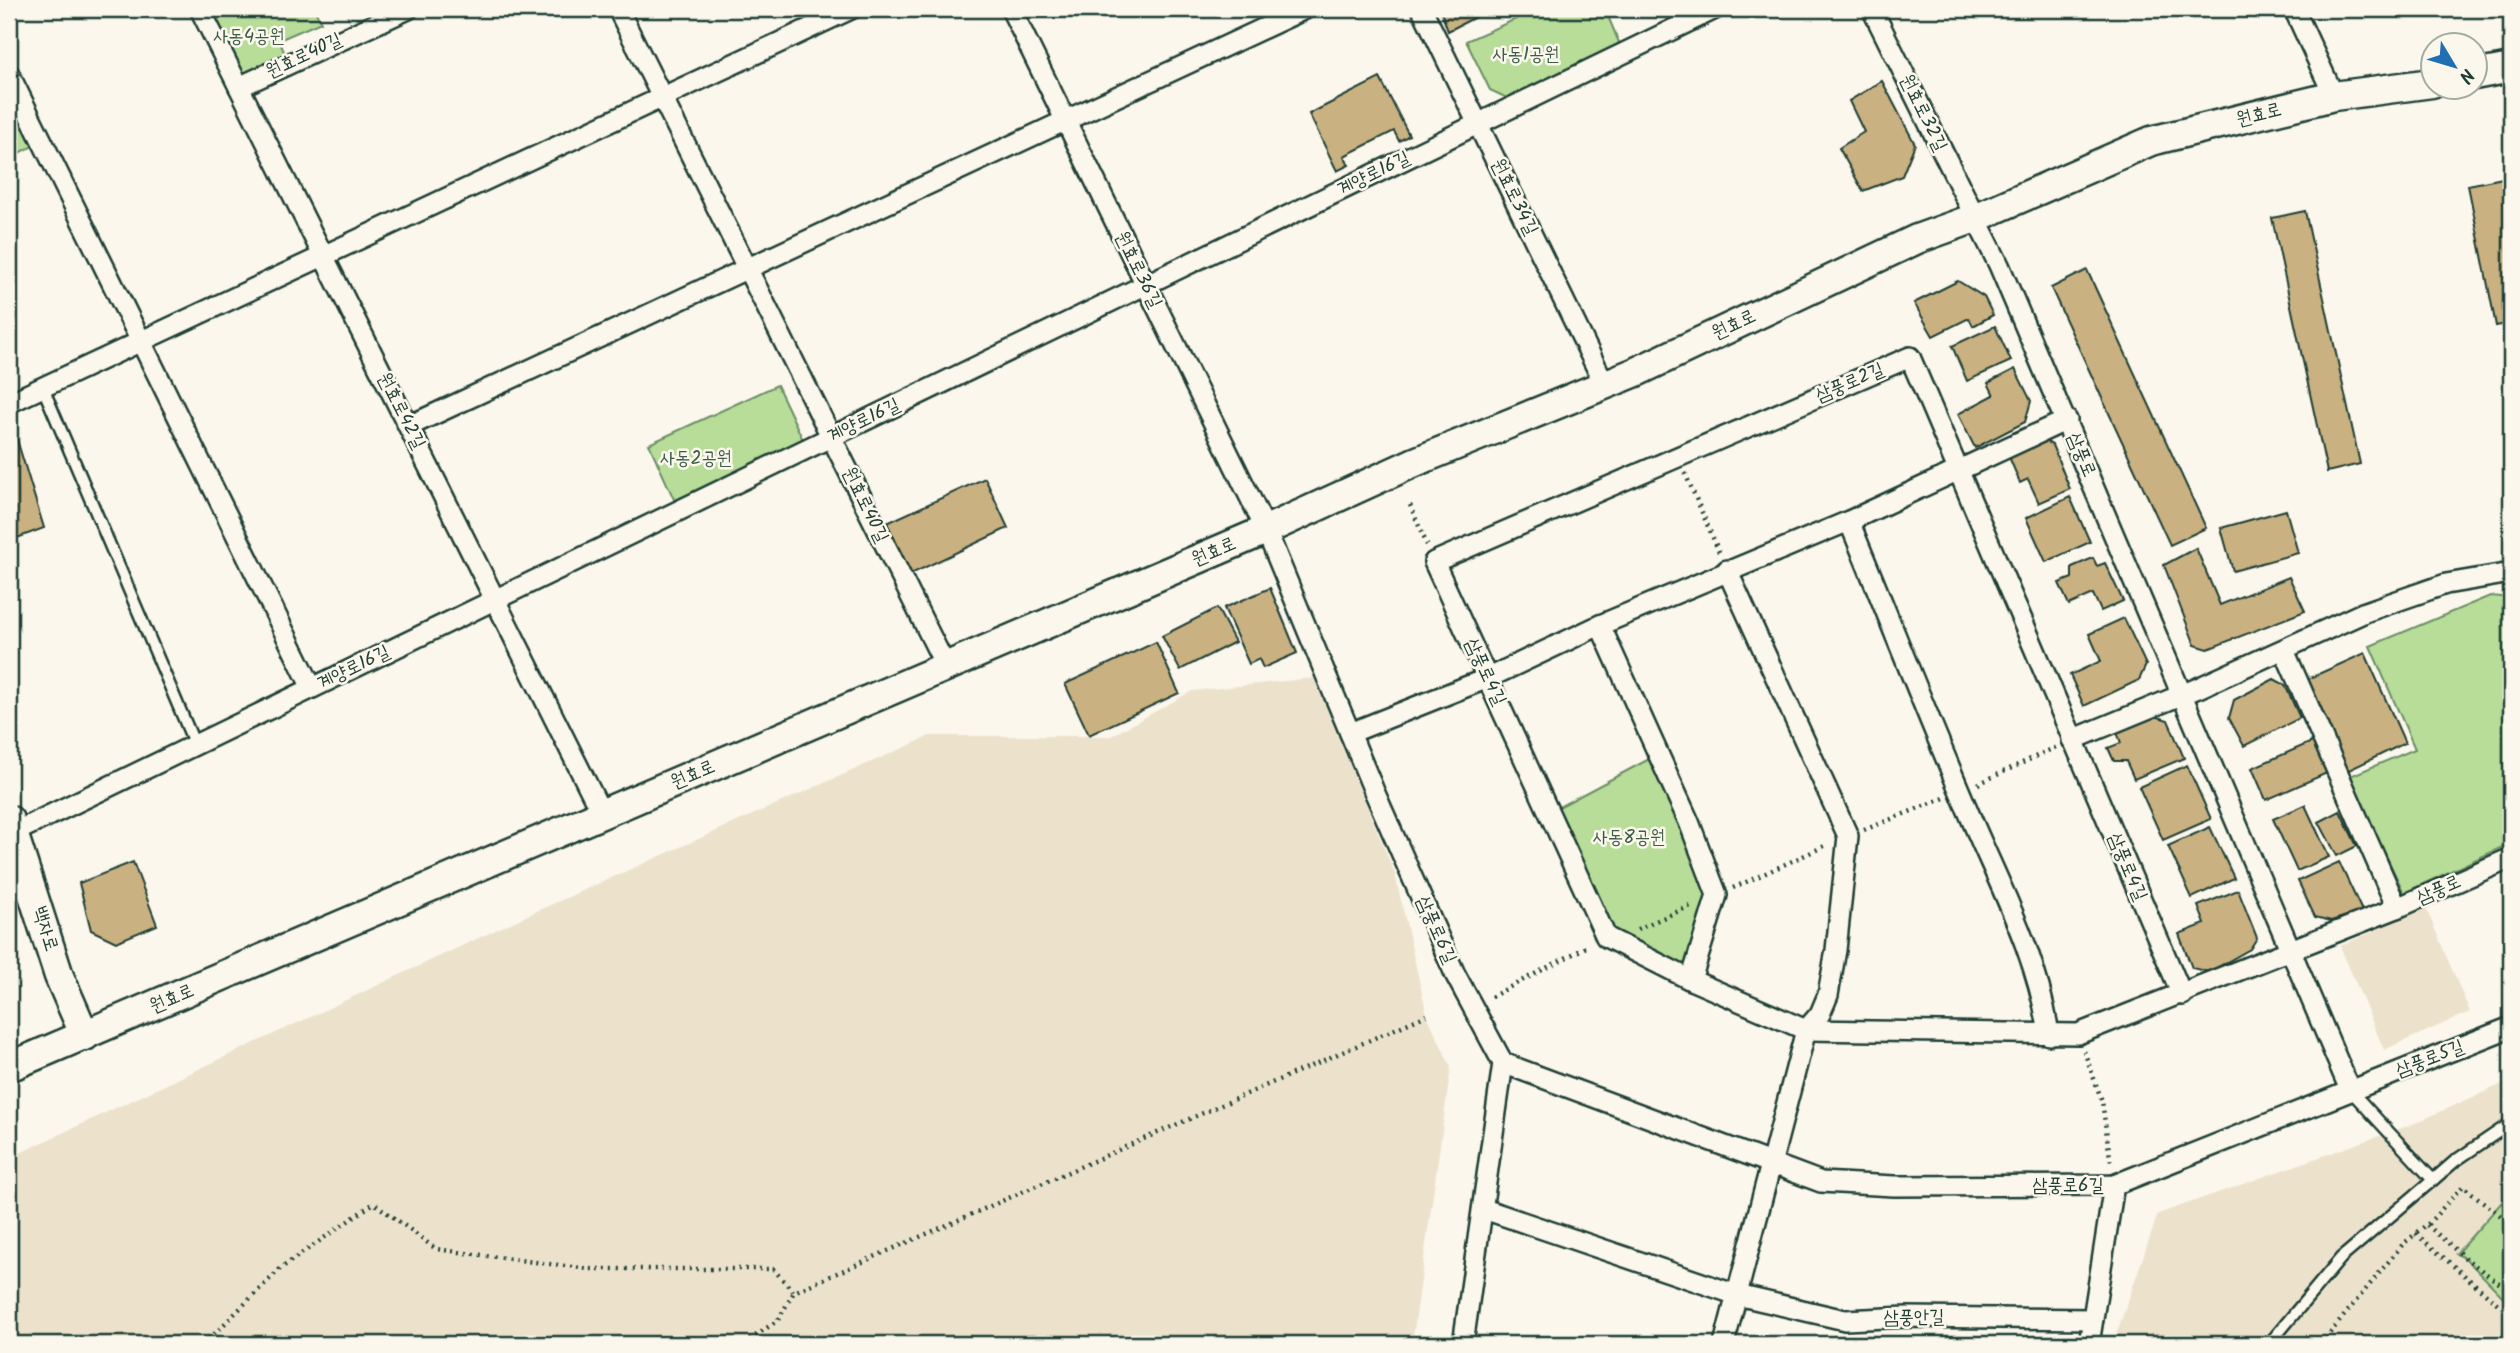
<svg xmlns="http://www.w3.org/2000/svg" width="2520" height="1353" viewBox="0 0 2520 1353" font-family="Kalam,'Poor Story',sans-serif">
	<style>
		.built { fill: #ece2cc }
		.green { fill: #b7dd99; stroke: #6b8d66; stroke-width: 2 }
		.building { fill: #cab181; stroke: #1f3d34; stroke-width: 2 }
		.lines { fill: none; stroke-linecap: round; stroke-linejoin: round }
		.lane-casing { stroke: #1f3d34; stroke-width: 15 }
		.street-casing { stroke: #1f3d34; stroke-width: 24 }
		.secondary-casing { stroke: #1f3d34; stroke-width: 33 }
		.path { stroke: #1f3d34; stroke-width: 4.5; stroke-dasharray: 2 5; stroke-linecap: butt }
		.lane { stroke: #fbf7ec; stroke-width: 10 }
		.street { stroke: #fbf7ec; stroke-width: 19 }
		.secondary { stroke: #fbf7ec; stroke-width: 28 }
		.labels { text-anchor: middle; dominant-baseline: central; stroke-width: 5; stroke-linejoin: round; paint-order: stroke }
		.park-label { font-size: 19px; fill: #3d5d48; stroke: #fbf7ec }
		.street-label { font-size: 19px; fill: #1f3d34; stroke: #fbf7ec }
	</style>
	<rect width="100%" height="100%" fill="#fbf7ec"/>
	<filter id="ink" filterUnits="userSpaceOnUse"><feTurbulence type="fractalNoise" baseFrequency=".0143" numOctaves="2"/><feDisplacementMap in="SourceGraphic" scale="14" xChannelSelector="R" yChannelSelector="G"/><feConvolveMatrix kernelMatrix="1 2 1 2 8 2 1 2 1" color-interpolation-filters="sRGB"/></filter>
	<g filter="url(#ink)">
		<g class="built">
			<path d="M1314 678 1395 874 1427 1015 1451 1067 1412 1344H9V1158L530 914 930 736H1111L1192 691Z"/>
			<path d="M2426 908 2470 1012 2384 1050 2340 946Z"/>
			<path d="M2511 1080V1344H2113L2158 1214 2413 1124Z"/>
		</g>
		<g class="green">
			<path d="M205 9H314L321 22 279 40 288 61 239 82Z"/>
			<path d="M1539 9H1605L1623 52 1509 99 1490 90 1466 41Z"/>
			<path d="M9 93 33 146 9 158Z"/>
			<path d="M777 385 805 444 677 506 649 444Z"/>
			<path d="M2490 596 2511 598V843L2404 893 2348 777 2415 749 2370 646Z"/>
			<path d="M1653 757 1711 894 1684 968 1615 935 1555 809Z"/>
			<path d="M2502 1202 2511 1210V1305L2465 1258 2456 1254Z"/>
		</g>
		<g class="building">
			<path d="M1440 9H1491L1448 31Z"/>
			<path d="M1380 78 1409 135 1399 141 1394 131 1344 156 1349 165 1337 171 1309 114Z"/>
			<path d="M1882 81 1915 144 1902 176 1863 191 1839 148 1864 132 1849 101Z"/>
			<path d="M2503 178 2511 217V323L2496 326 2468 185Z"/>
			<path d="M2305 211 2360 464 2327 472 2272 218Z"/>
			<path d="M2087 270 2206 528 2170 545 2051 288Z"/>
			<path d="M1958 281 1984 297 1993 315 1973 326 1969 318 1933 336 1914 303Z"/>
			<path d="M1995 326 2011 361 1967 381 1952 346Z"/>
			<path d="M2015 369 2031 401 2025 422 1975 448 1958 414 1994 395 1988 383Z"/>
			<path d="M14 430 44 528 9 541V432Z"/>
			<path d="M2041 439 2052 445 2070 489 2039 503 2028 479 2020 483 2007 452Z"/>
			<path d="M985 478 1008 528 911 574 887 523Z"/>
			<path d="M2070 497 2090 542 2046 562 2026 518Z"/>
			<path d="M2286 510 2298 553 2233 571 2221 528Z"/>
			<path d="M2196 548 2220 605 2289 577 2305 611 2208 649 2195 645 2164 565Z"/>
			<path d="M2093 558 2097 566 2105 563 2123 601 2101 611 2093 594 2069 605 2059 583 2072 578V567Z"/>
			<path d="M1270 588 1297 653 1263 668 1259 659 1249 664 1224 608Z"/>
			<path d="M1217 608 1235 642 1180 670 1162 636Z"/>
			<path d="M2124 618 2146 665 2139 680 2084 706 2070 675 2101 661 2089 634Z"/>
			<path d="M1156 642 1179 693 1089 735 1065 684Z"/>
			<path d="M2365 653 2405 743 2347 771 2305 680Z"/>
			<path d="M2274 679 2285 685 2300 718 2244 746 2229 718 2234 700Z"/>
			<path d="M2155 716 2168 720 2184 758 2134 779 2126 761H2114L2108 748 2121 743 2117 732Z"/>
			<path d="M2314 741 2327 773 2266 800 2252 768Z"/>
			<path d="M2187 765 2211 819 2163 840 2139 787Z"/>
			<path d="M2305 805 2329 857 2297 871 2273 819Z"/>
			<path d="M2340 811 2357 846 2337 856 2319 822Z"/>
			<path d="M2210 827 2234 878 2192 898 2168 846Z"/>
			<path d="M133 862 157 925 116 942 91 930 79 883Z"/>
			<path d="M2339 862 2362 911 2331 921 2315 917 2298 881Z"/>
			<path d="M2238 890 2257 938 2250 949 2209 972 2192 968 2179 934 2205 924 2198 906Z"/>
		</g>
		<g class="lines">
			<g class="lane-casing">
				<g id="lane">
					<path d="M43 388 195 745"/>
					<path d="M2350 1090 2433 1180 2455 1161 2511 1123"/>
					<path d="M2269 1344 2341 1258 2433 1180"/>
				</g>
			</g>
			<g class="street-casing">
				<g id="street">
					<path d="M200 9 602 814"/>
					<path d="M618 9 946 667"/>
					<path d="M1011 9 1266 530 1374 791 1455 974 1503 1063 1821 1182 1894 1186 2114 1185 2511 1027"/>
					<path d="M1422 9 1605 385"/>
					<path d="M1872 9 1999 265 2350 1090"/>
					<path d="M2294 9 2334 96"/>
					<path d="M9 74 312 688"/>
					<path d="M239 87 408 9"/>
					<path d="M9 403 851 9"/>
					<path d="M409 426 1305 9"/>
					<path d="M1849 521C1889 618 1927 715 1968 811 1999 885 2038 955 2049 1035"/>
					<path d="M1600 625 1689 822 1717 895 1691 980"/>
					<path d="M2284 650 2397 908"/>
					<path d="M1350 733 1488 678 1600 625 1849 521 2067 420"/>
					<path d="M2072 740 2198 688 2365 612 2446 584 2511 573"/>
					<path d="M13 833 1715 9"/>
					<path d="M2182 995 1910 357 1434 562 1606 937 1691 980 1806 1030 2078 1034 2397 908 2511 858"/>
					<path d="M1484 1209 1737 1295 1845 1320 1907 1317 2093 1319"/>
					<path d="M1463 1344 1503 1063"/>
					<path d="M1724 1344 1806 1030 1820 1014 1828 995 1836 950 1848 836 1727 570"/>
					<path d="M2089 1344 2114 1185"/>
				</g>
			</g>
			<g class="secondary-casing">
				<g id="secondary">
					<path d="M2474 75 2511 68"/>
					<path d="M9 820 59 976 85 1036"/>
					<path d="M9 1067 1266 530 1415 462 1636 372 1917 239 1975 218 2151 141 2334 96 2432 83"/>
				</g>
			</g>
			<g class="path">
				<path d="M1685 473 1719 552"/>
				<path d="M1410 505 1427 545"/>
				<path d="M1978 784 2056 747"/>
				<path d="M1864 830 1944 798"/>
				<path d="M1733 888 1827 845"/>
				<path d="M1637 929 1693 905"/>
				<path d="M1491 997 1590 945"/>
				<path d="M2084 1051 2102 1101 2111 1165"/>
				<path d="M2427 1225 2465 1258 2511 1292"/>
				<path d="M2416 1234 2511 1315"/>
				<path d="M204 1344 281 1268 374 1203 436 1249 588 1269H773L794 1292 1427 1015"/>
				<path d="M744 1344 778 1320 794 1292"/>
				<path d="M2321 1344 2403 1244 2427 1225 2463 1186 2511 1224"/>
			</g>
			<use href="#lane" class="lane"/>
			<use href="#street" class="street"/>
			<use href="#secondary" class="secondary"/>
		</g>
	</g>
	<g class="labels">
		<g class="park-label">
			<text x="249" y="37">사동4공원</text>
			<text x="1526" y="55">사동1공원</text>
			<text x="696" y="459">사동2공원</text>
			<text x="1629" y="838">사동8공원</text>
		</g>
		<g class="street-label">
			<text transform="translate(304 56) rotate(-25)">원효로40길</text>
			<text transform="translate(1923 113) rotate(64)">원효로32길</text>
			<text transform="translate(2259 115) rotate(-14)">원효로</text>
			<text transform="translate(1374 174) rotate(-26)">계양로16길</text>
			<text transform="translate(1514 197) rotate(64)">원효로34길</text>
			<text transform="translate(1138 270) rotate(64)">원효로36길</text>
			<text transform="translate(1734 325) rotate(-25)">원효로</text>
			<text transform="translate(1850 383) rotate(-23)">삼풍로2길</text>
			<text transform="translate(401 411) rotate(63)">원효로42길</text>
			<text transform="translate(864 421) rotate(-26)">계양로16길</text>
			<text transform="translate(2081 455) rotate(67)">삼풍로</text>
			<text transform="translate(865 505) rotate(64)">원효로40길</text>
			<text transform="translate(1214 552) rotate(-23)">원효로</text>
			<text transform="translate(354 668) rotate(-26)">계양로16길</text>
			<text transform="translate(1485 672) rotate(65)">삼풍로4길</text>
			<text transform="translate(693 775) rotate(-23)">원효로</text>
			<text transform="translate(2127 867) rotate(67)">삼풍로4길</text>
			<text transform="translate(2439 890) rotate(-24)">삼풍로</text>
			<text transform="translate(45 929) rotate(73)">백자로</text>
			<text transform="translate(1436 930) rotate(66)">삼풍로6길</text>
			<text transform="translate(172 999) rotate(-23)">원효로</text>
			<text transform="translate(2430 1059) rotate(-21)">삼풍로5길</text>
			<text x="2068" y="1186">삼풍로6길</text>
			<text transform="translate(1914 1318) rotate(-1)">삼풍안길</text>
		</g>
	</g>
	<rect width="2520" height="1353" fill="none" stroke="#fbf7ec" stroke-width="35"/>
	<rect x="18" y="18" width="2485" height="1318" fill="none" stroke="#1f3d34" stroke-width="2.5" filter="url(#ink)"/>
	<g transform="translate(2454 66) rotate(128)"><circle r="33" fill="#fbf7ec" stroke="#a3ada2" stroke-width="2"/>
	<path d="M0-5L12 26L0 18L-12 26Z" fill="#1f6fb2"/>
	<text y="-10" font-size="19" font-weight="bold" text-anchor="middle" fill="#1f3d34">N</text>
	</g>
</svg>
